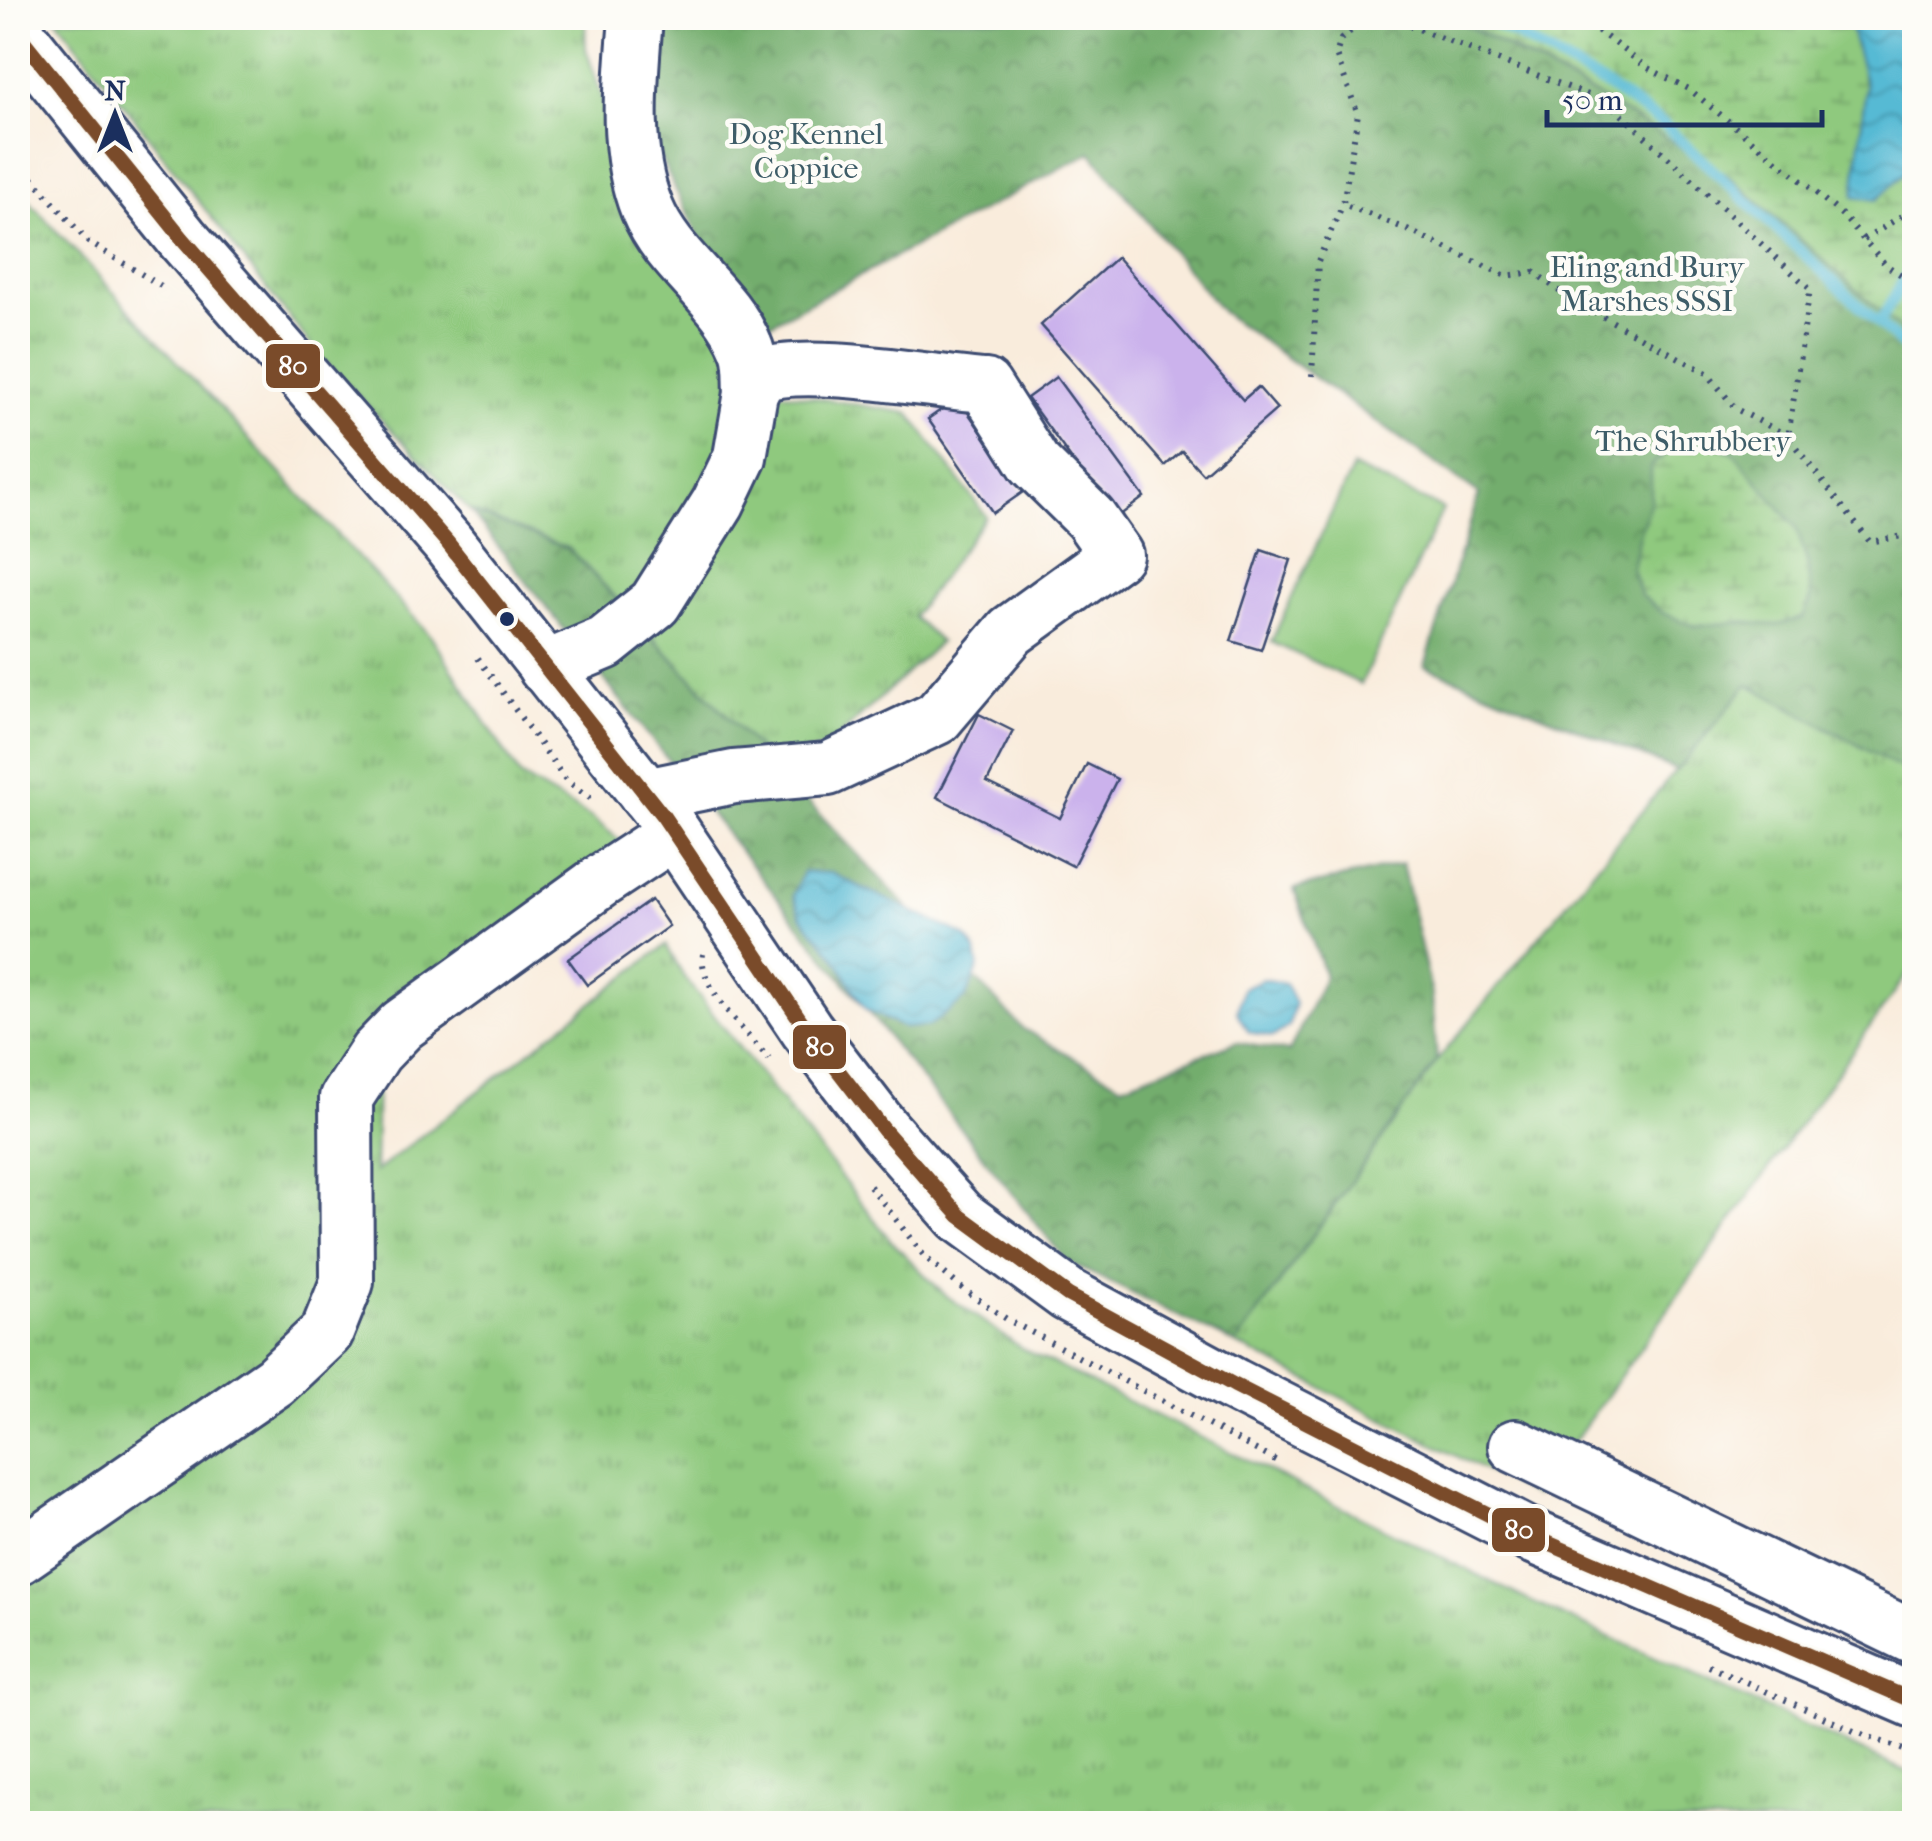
<svg xmlns="http://www.w3.org/2000/svg" width="1932" height="1841" viewBox="0 0 1932 1841" font-family="'IM FELL French Canon',serif">
	<style>
		.grass { fill: url(#grass-tufts); stroke: #557c6e; stroke-width: 2.5 }
		.forest { fill: url(#forest-crowns); stroke: #476e66; stroke-width: 2.5 }
		.wetland { fill: url(#wetland-marsh); stroke: #557c6e; stroke-width: 2.5 }
		.garden { fill: #8fc97e; stroke: #557c6e; stroke-width: 2.5 }
		.water { fill: url(#water-waves); stroke: #387499; stroke-width: 2.5 }
		.lines { fill: none; stroke-linecap: round; stroke-linejoin: round }
		.stream { stroke: #56bad4; stroke-width: 11 }
		.building { fill: #cbb2ec }
		.minor-casing { stroke: #3c4b71; stroke-width: 58 }
		.path { stroke: #3c4b71; stroke-width: 6; stroke-dasharray: 2.5 8; stroke-linecap: butt }
		.minor { stroke: #fff; stroke-width: 52 }
		.bus-1-casing { stroke: #fdfcf7; stroke-width: 22 }
		.bus-1 { stroke: #7a4b2a; stroke-width: 15 }
		.bus-dot { fill: #1b2f5e; stroke: #fdfcf7; stroke-width: 4 }
		.labels { text-anchor: middle; dominant-baseline: central; stroke-width: 9; stroke-linejoin: round; paint-order: stroke }
		.park-label { font-size: 30px; fill: #3e5d68; stroke: #fdfcf7 }
		.line-badge { stroke: #fdfcf7; stroke-width: 4 }
		.badge-label { font-size: 28px; text-anchor: middle; font-weight: bold; fill: #fff }
	</style>
	<defs>
		<pattern id="grass-tufts" width="24" height="20" patternUnits="userSpaceOnUse" patternTransform="scale(2.5)"><rect width="24" height="20" fill="#8fc97e"/><path d="M3 7l-1-3M5 7V3M7 7l1-3M15 17l-1-3M17 17v-4M19 17l1-3" fill="none" stroke="#74a46a"/></pattern>
		<pattern id="forest-crowns" width="20" height="18" patternUnits="userSpaceOnUse" patternTransform="scale(2.5)"><rect width="20" height="18" fill="#73ad6d"/><path d="M2 6a3 3 0 1 1 6 0M12 15a3 3 0 1 1 6 0" fill="none" stroke="#5e8d5d"/></pattern>
		<pattern id="wetland-marsh" width="20" height="14" patternUnits="userSpaceOnUse" patternTransform="scale(2.5)"><rect width="20" height="14" fill="#8fc97e"/><path d="M1 5h8M5 5V1M11 12h8M15 12V8" fill="none" stroke="#74a46a"/></pattern>
		<pattern id="water-waves" width="16" height="10" patternUnits="userSpaceOnUse" patternTransform="scale(2.5)"><rect width="16" height="10" fill="#56bad4"/><path d="M0 5q4-4 8 0t8 0" fill="none" stroke="#4698af"/></pattern>
	</defs>
	<rect width="100%" height="100%" fill="#fdfcf7"/>
	<filter id="ink" filterUnits="userSpaceOnUse"><feTurbulence type="fractalNoise" baseFrequency=".01" numOctaves="2"/><feDisplacementMap in="SourceGraphic" scale="20" xChannelSelector="R" yChannelSelector="G"/><feConvolveMatrix kernelMatrix="1 2 1 2 8 2 1 2 1" color-interpolation-filters="sRGB"/></filter>
	<filter id="wash" filterUnits="userSpaceOnUse"><feTurbulence type="fractalNoise" baseFrequency=".0048" numOctaves="4" result="noise"/><feDisplacementMap in="SourceGraphic" scale="40" xChannelSelector="R" yChannelSelector="G"/><feGaussianBlur stdDeviation="2.25" result="paint"/><feColorMatrix in="noise" values="0 0 0 0 0 0 0 0 0 0 0 0 0 0 0 0 0 1.4 0 .05"/><feComposite in="paint" operator="in"/></filter>
	<g filter="url(#wash)">
		<rect width="100%" height="100%" fill="#f9ecdc"/>
		<g class="grass">
			<path d="M56 18H585L586 49 636 199 744 372 726 439 628 610 569 549 470 511 320 357Z"/>
			<path d="M666 18H1914V965L1535 1496 1236 1344 1437 1061 1676 770 1425 666 1479 494 1222 312 1091 152 760 329 699 238Z"/>
			<path d="M18 189 431 636 520 776 592 818 652 866 377 1074 375 1172 666 945 684 977 892 1242 944 1294 1021 1348 1532 1602 1914 1775V1823H18Z"/>
			<path d="M769 390 909 413 986 516 913 617 940 642 829 746 770 762 653 637Z"/>
		</g>
		<g class="forest">
			<path d="M666 18H1453L1609 103 1730 177 1914 341V776L1748 684 1677 770 1425 666 1479 494 1222 312 1091 152 760 329 699 238 651 139 658 39Z"/>
			<path d="M470 511 569 549 1022 1028 1122 1085 1236 1042 1289 1052 1325 976 1294 889 1402 864 1432 995 1437 1061 1236 1344 1066 1261Z"/>
		</g>
		<g class="wetland">
			<path d="M1454 18H1914V341L1730 177 1594 94Z"/>
			<path d="M1681 441 1705 442 1733 452 1796 527 1807 562 1811 598 1803 618 1774 625 1738 622 1695 626 1663 613 1640 595 1632 568 1639 534 1651 501V466Z"/>
		</g>
		<path class="garden" d="M1353 467 1443 509 1361 684 1271 642Z"/>
		<g class="water">
			<path d="M1848 18H1914V164L1876 200 1854 196 1866 85Z"/>
			<path d="M803 872 831 873 965 936 976 951 979 967 965 999 929 1026 904 1028 865 1009 835 957 801 916 793 895Z"/>
			<path d="M1262 979 1285 983 1295 1003 1289 1026 1273 1037 1248 1032 1237 1012 1243 988Z"/>
		</g>
		<g class="lines">
			<g class="stream">
				<path d="M1485 18 1607 86 1663 124 1914 356"/>
				<path d="M1879 324 1912 265"/>
			</g>
		</g>
		<g id="blocks">
			<g class="building">
				<path d="M1117 257 1243 400 1258 387 1277 409 1203 474 1182 451 1165 466 1041 325Z"/>
				<path d="M1056 377 1144 497 1115 519 1027 398Z"/>
				<path d="M958 398 1023 492 993 513 928 419Z"/>
				<path d="M1261 550 1291 560 1261 650 1231 641Z"/>
				<path d="M979 714 1013 731 987 782 1060 818 1087 764 1117 779 1073 866 937 797Z"/>
				<path d="M651 900 669 926 587 985 568 959Z"/>
			</g>
		</g>
	</g>
	<g filter="url(#ink)">
		<use href="#blocks" fill-opacity="0" stroke="#3c4b71" stroke-width="2.5"/>
		<g class="lines">
			<g class="minor-casing">
				<g id="minor">
					<path d="M636 18C631 80 623 149 647 209 669 263 725 294 746 347 752 360 750 379 751 393"/>
					<path d="M18 34 182 238 447 542 663 816 807 1030 884 1130 960 1216 1068 1295 1234 1385 1527 1534 1914 1701"/>
					<path d="M545 668 605 643 655 603 718 503 740 457 751 393 760 376C803 358 932 382 985 386L1034 463 1090 518 1116 555 1011 631 937 718 828 769 734 777 646 795"/>
					<path d="M1515 1446 1914 1638"/>
					<path d="M18 1558 275 1381 327 1332 347 1282 346 1098 376 1052 402 1025 601 881 674 833"/>
				</g>
			</g>
			<g class="path">
				<path d="M1367 18 1341 39 1336 55 1358 114 1343 204 1401 227 1506 276 1534 272 1567 297 1707 373 1736 409 1788 436"/>
				<path d="M1390 18 1609 103 1810 289 1788 437 1870 542 1914 534"/>
				<path d="M1581 18 1646 67 1689 89 1808 186 1842 215 1886 265 1914 283"/>
				<path d="M18 162 88 242 163 287"/>
				<path d="M1864 240 1909 211 1914 204"/>
				<path d="M1312 376 1318 261 1343 204"/>
				<path d="M478 658 566 780 595 802"/>
				<path d="M703 954C698 988 748 1034 769 1059"/>
				<path d="M870 1186 925 1257 963 1289 1008 1320 1277 1461"/>
				<path d="M1708 1665 1854 1731 1914 1754"/>
			</g>
			<use href="#minor" class="minor"/>
			<g class="bus-1-casing">
				<path id="bus-1" d="M18 34 182 238 447 542 663 816 807 1030 884 1130 960 1216 1068 1295 1234 1385 1527 1534 1914 1701"/>
			</g>
			<use href="#bus-1" class="bus-1"/>
		</g>
	</g>
	<circle class="bus-dot" cx="507" cy="619" r="9"/>
	<g class="labels">
		<g class="park-label">
			<text x="806" y="134">Dog Kennel<tspan x="806" dy="34">Coppice</tspan></text>
			<text x="1647" y="267">Eling and Bury<tspan x="1647" dy="34">Marshes SSSI</tspan></text>
			<text x="1693" y="441">The Shrubbery</text>
		</g>
	</g>
	<g class="line-badge">
		<rect x="264" y="342" width="58" height="48" rx="10" fill="#7a4b2a"/>
		<rect x="791" y="1023" width="57" height="48" rx="10" fill="#7a4b2a"/>
		<rect x="1490" y="1506" width="57" height="48" rx="10" fill="#7a4b2a"/>
	</g>
	<g class="badge-label">
		<text x="293" y="375">80</text>
		<text x="820" y="1056">80</text>
		<text x="1519" y="1539">80</text>
	</g>
	<rect width="1932" height="1841" fill="none" stroke="#fdfcf7" stroke-width="60"/>
	<g transform="translate(115 115)" stroke="#fdfcf7" stroke-width="8" paint-order="stroke">
	<path d="M0-8L18 38L0 25L-18 38Z" fill="#1b2f5e"/>
	<text y="-15" font-size="28" font-weight="bold" text-anchor="middle" fill="#1b2f5e">N</text>
	</g>
	<path d="M1547 110v15h275v-15" fill="none" stroke="#1b2f5e" stroke-width="5"/>
	<text x="1562" y="110" font-size="30" fill="#1b2f5e" stroke="#fdfcf7" stroke-width="8" paint-order="stroke">50 m</text>
</svg>
